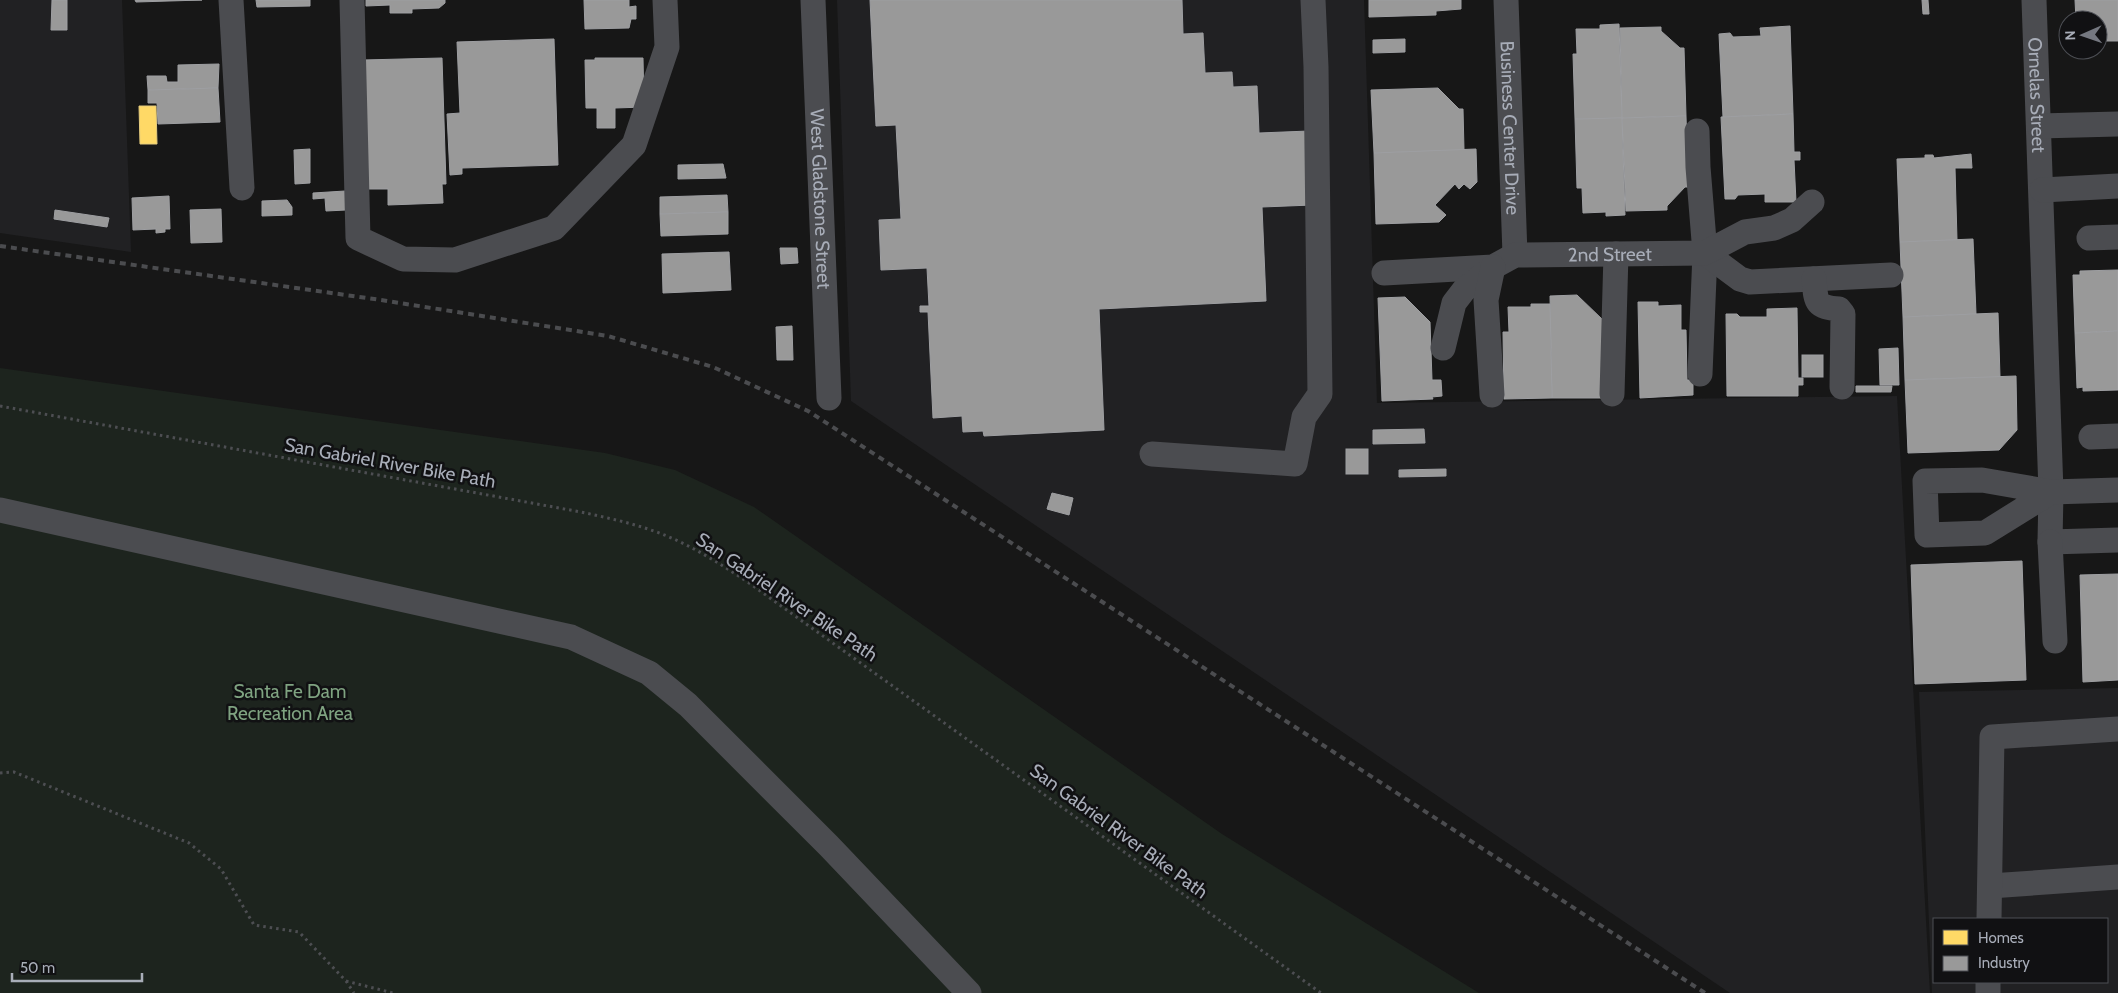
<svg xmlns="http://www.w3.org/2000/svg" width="2118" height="993" viewBox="0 0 2118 993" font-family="Cabin,sans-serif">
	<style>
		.built { fill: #212123; fill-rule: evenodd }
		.green { fill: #1d241e }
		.homes { fill: #ffd966; stroke: #e5cc7f }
		.industry { fill: #999; stroke: #9e9fa2 }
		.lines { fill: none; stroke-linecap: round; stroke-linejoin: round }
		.path { stroke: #4d4e52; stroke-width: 3; stroke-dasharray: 2.5 4; stroke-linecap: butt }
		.minor { stroke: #4b4c50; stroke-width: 25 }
		.rail { stroke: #4b4c4f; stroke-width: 4; stroke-dasharray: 6 5; stroke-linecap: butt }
		.labels { text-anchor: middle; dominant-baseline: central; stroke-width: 5; stroke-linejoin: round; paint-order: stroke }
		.street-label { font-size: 19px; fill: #a8adb8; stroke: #111113 }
		.park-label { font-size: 19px; fill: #7fa381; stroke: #111113 }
	</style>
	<rect width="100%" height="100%" fill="#171717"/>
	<g class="built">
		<path d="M0 0H122L131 252 0 233Z"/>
		<path d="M837 0H1364L1377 403 1897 396 1930 993H1730L851 401Z"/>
		<path d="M2118 688V993H1932L1919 692ZM1934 919H2107V982H1934Z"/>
	</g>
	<path class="green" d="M0 368 605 453 675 470 754 507 1222 834 1479 993H0Z"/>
	<path class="homes" d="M139 106H156L157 144H140Z"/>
	<g class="industry">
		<path d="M52 0H67V30H51Z"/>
		<path d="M135 0H202L136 2Z"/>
		<path d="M256 0H310V6L257 7Z"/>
		<path d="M366 0H445V3L439 8 412 9V13H390V5L366 6Z"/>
		<path d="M584 0H629V7L636 6V19H631L629 28 585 29Z"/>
		<path d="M870 0H1182L1183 34 1203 33 1205 73 1232 72 1233 87 1257 86 1259 133 1309 131 1312 205 1262 207 1266 301 1099 309 1104 430 984 436 983 431 963 432 962 416 933 418 928 312H920V306H929L927 268 881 270 879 220 901 219 896 125 876 126Z"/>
		<path d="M1369 0H1461V9L1436 11V15L1369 17Z"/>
		<path d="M1922 0H1928L1929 14H1923Z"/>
		<path d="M2075 0H2118V41H2098V20H2076Z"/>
		<path d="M1619 24 1622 118 1575 119 1573 54H1577L1576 29H1600V25Z"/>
		<path d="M1790 26 1793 114 1723 117 1719 34 1730 33 1733 37 1761 36 1760 28Z"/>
		<path d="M1661 27V31L1680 48H1684L1686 116 1622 118 1620 28Z"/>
		<path d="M554 39 558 165 462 168V174L450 175 447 114 460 113 457 42Z"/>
		<path d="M1405 39V52L1373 53V40Z"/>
		<path d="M442 58 446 184H442L443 203 388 205V189H369L363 60Z"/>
		<path d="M595 58H643L644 107 615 108V128H597V108H586L585 60H595Z"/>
		<path d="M219 64 218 88 148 90 147 76H166L167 82H178V65Z"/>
		<path d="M218 88 220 122 158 124 157 103H148V90Z"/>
		<path d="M1438 88 1459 109H1463L1464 150 1374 153 1371 90Z"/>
		<path d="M1793 114 1794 152H1800V160H1794L1796 202H1765V194L1738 195 1735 199H1725L1721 117Z"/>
		<path d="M1686 116 1688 187H1685L1667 206V210L1626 211 1622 118Z"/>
		<path d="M1622 118 1625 215 1606 216V212L1583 213 1582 188H1577L1575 119Z"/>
		<path d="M310 149V183L295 184 294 150Z"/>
		<path d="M1476 149 1477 182 1470 189 1464 184 1459 189 1455 184 1435 205 1446 215 1439 222 1376 224 1374 153Z"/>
		<path d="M1971 154 1972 168H1955L1957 240 1900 242 1897 159 1925 158V155H1933L1934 158Z"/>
		<path d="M723 164 726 178 678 179V165Z"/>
		<path d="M345 191 346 210 326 211 325 198 313 199V193Z"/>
		<path d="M727 195 728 212 660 214V197Z"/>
		<path d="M169 196 170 229H165V232L156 233V229L133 230 132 198Z"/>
		<path d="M287 200 292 207V215L262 216V201Z"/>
		<path d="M221 209 222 242 191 243 190 210Z"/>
		<path d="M55 210 109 218 107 227 54 219Z"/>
		<path d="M728 212V234L661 236 660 214Z"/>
		<path d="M1973 239 1976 314 1903 317 1900 242Z"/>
		<path d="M780 248H797L798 263 781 264Z"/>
		<path d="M729 252 731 290 663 293 662 254Z"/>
		<path d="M2118 270V331L2075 333 2073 275H2080V271Z"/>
		<path d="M1577 295 1603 320V398H1552L1550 296Z"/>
		<path d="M1405 297 1430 322 1432 380H1441L1442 396 1432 397 1433 399 1382 401 1378 298Z"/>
		<path d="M1638 302H1658V306L1681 305V330H1686L1687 380H1693V395L1640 398Z"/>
		<path d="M1531 304H1550L1552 398 1504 399 1503 332H1509L1508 307H1531Z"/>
		<path d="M1797 308 1798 378H1803V385H1798V396H1727L1726 314H1737L1740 317H1767V309Z"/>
		<path d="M1998 313 2000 377 1905 380 1903 317Z"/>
		<path d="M792 326 793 360H777L776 327Z"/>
		<path d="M2118 331V390L2083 391V387L2077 388 2075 333Z"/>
		<path d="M1898 348 1899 385H1880L1879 349Z"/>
		<rect x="1802" y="355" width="21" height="22"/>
		<path d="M2016 376 2017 430 1999 450 1908 453 1905 380Z"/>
		<path d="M1856 386H1892L1891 392H1856Z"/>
		<path d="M1424 429 1425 443 1373 444V430Z"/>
		<rect x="1346" y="449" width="22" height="25"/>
		<path d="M1446 469V476L1399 477V470Z"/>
		<path d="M1052 493 1073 498 1069 515 1047 509Z"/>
		<path d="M2022 561 2026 680 1915 684 1911 565Z"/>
		<path d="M2118 574V680L2083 682 2080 575Z"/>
	</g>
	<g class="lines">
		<g class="path">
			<path d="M0 406 581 512C613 519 646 526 676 540 702 552 725 567 749 583L1321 993"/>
			<path d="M0 773 14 772 189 843 221 869 254 925 299 932 346 981 354 993"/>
			<path d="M346 981 393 993"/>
		</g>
		<g class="minor">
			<path d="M231 0 242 188"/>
			<path d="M352 0 358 238 403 259 455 260 554 228 634 145 667 47 665 0"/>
			<path id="s1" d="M813 0 829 398"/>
			<path id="s2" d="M1506 0 1515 255"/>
			<path id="s3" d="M2034 0 2051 492 2050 542 2118 540"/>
			<path d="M2039 126 2118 124"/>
			<path d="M1697 131 1698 167 1705 253 1700 374"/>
			<path d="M2042 190 2118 186"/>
			<path d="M2089 238 2118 237"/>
			<path d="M1705 253 1740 279 1750 282 1891 275"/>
			<path id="s4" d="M1384 273 1493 267 1515 255 1705 253 1745 232 1774 228 1792 220 1812 202"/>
			<path d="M1814 279C1816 302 1815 307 1839 309L1843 314 1842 387"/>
			<path d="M1443 348 1454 303 1464 290 1493 267"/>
			<path d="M1612 394 1616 254"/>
			<path d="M1492 395 1486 300 1493 267"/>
			<path d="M2091 437 2118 436"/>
			<path d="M1152 454 1295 464 1304 417 1320 394 1316 67 1313 0"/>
			<path d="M2051 492 1985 533 1927 535 1925 481 1982 480 2051 492 2118 490"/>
			<path d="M0 510 571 637 649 673 688 705 829 846 969 993"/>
			<path d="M2050 542 2055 641"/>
			<path d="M1990 886 2118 877"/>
			<path d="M1989 919 1992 737 2118 729"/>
			<path d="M1988 993V982"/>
		</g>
		<path class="rail" d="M0 246 381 300 608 336 713 367 808 411 1705 993"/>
	</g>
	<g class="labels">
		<g class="street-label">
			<text stroke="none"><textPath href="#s3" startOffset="95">Ornelas Street</textPath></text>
			<text stroke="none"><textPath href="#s2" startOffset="128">Business Center Drive</textPath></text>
			<text stroke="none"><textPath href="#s1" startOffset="199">West Gladstone Street</textPath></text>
			<text stroke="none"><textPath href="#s4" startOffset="229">2nd Street</textPath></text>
			<text transform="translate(390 463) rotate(10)">San Gabriel River Bike Path</text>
			<text transform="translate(787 597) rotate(34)">San Gabriel River Bike Path</text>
			<text transform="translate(1119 831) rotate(36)">San Gabriel River Bike Path</text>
		</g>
		<g class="park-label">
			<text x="290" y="691">Santa Fe Dam<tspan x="290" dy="22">Recreation Area</tspan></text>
		</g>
	</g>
	<rect x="1933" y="918" width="175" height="65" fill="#111113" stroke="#4d4f55"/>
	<rect x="1943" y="930" width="25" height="15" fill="#ffd966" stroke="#4d4f55"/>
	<text x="1978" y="943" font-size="15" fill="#a8adb8">Homes</text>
	<rect x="1943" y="956" width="25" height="15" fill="#999999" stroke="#4d4f55"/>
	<text x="1978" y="968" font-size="15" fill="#a8adb8">Industry</text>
	<g transform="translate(2083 35) rotate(268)"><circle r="24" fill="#111113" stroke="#4d4f55"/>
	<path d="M0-4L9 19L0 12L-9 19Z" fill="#757880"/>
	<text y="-8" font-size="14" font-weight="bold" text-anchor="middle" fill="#a8adb8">N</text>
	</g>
	<path d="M12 973v8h130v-8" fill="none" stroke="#a8adb8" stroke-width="2.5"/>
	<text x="20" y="973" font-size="15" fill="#a8adb8" stroke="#111113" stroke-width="4" paint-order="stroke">50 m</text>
</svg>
